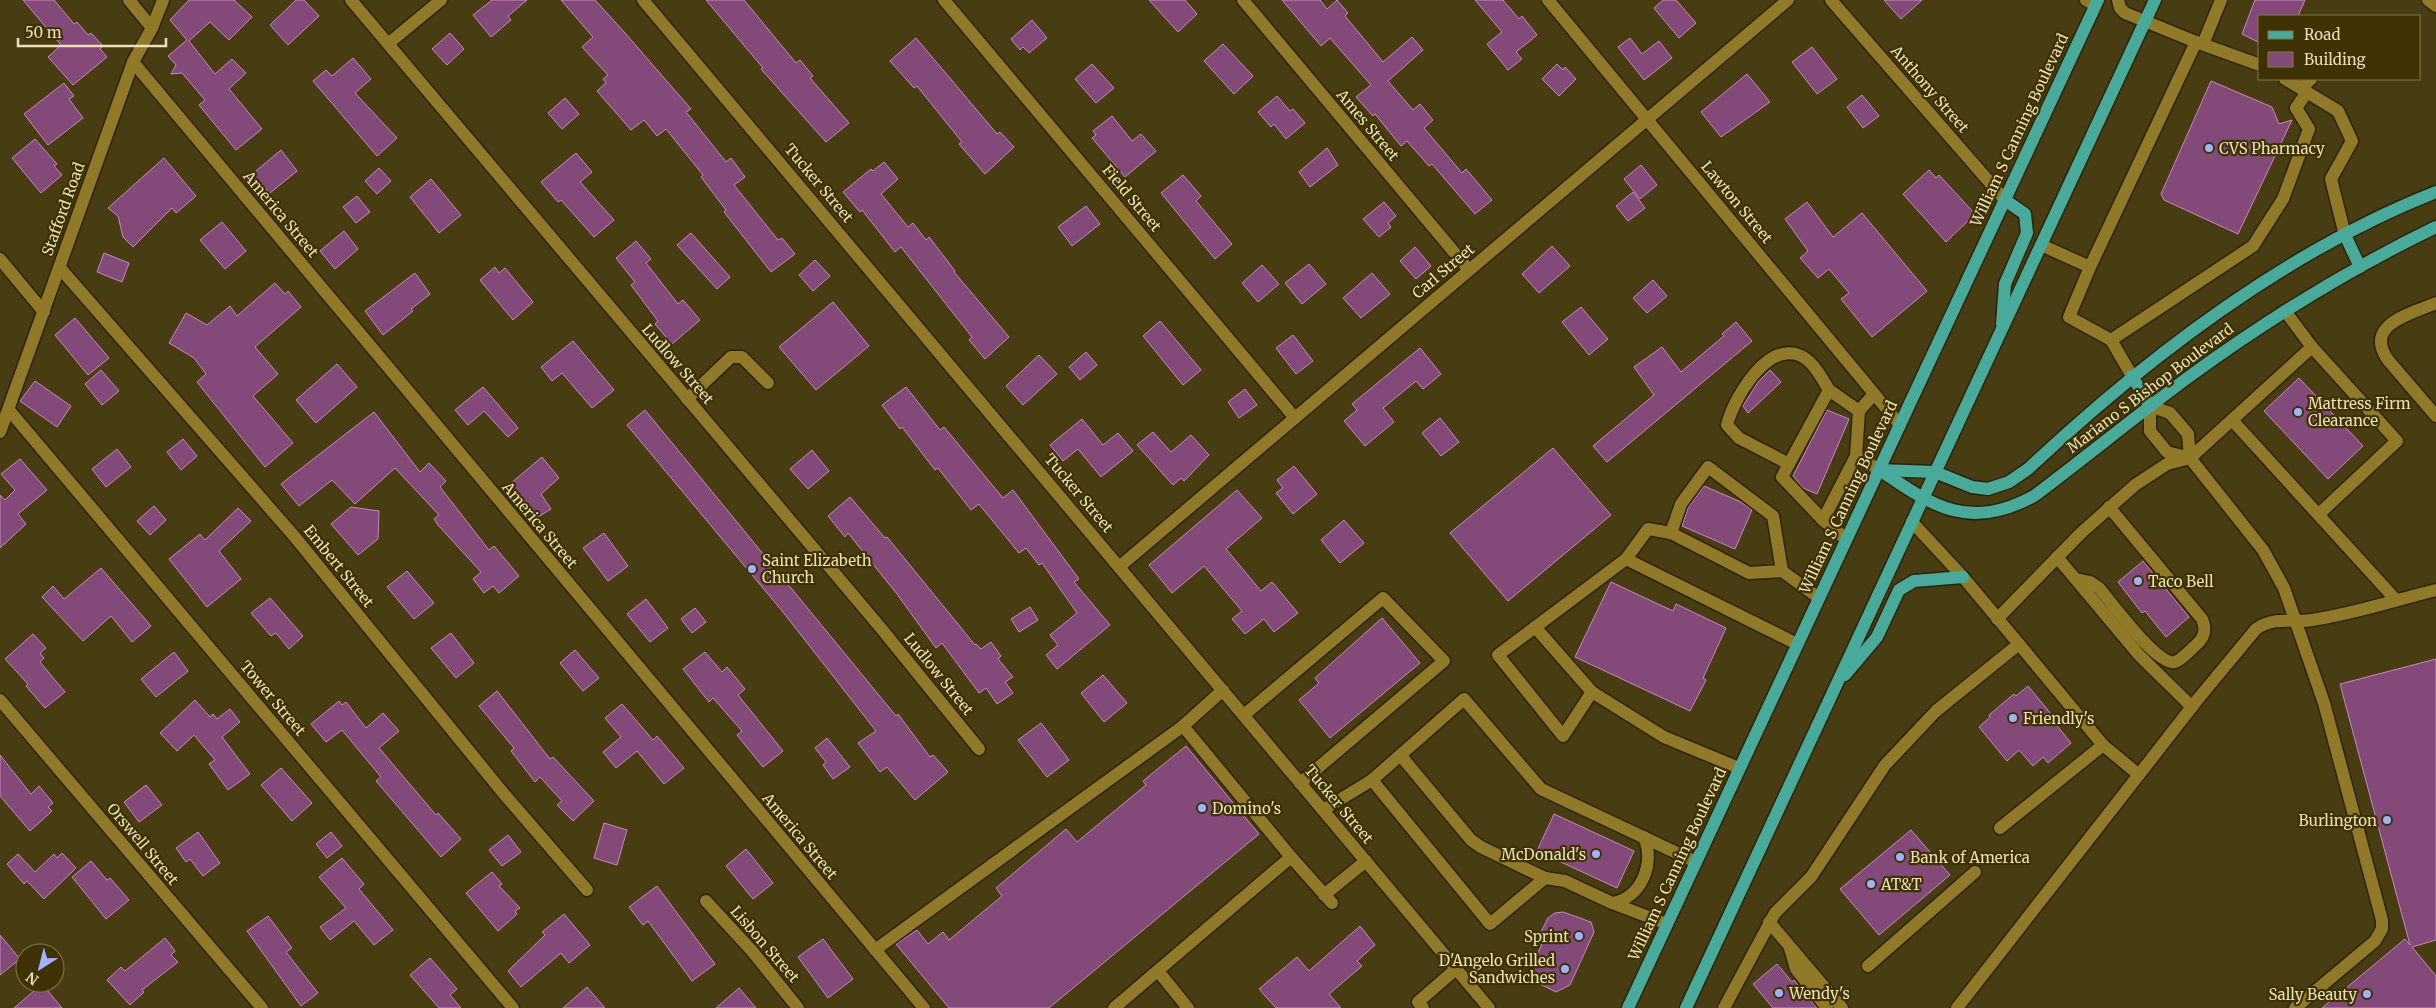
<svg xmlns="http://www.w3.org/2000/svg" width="2436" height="1008" viewBox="0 0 2436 1008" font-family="Merriweather,serif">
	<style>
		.building { fill: #824979; stroke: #c889bc }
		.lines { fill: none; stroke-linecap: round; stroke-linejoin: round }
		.minor-casing { stroke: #2b240a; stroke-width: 15 }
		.major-casing { stroke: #2b240a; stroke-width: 15 }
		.minor { stroke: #907a29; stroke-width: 12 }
		.major { stroke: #49a99a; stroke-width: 12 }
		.poi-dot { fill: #a1b3fd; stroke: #3e3205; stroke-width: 2 }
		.labels { text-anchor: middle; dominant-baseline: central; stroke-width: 4.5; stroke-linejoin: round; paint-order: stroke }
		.street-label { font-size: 15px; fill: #eadfb9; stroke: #3e3205 }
		.poi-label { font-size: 15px; fill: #eadfb9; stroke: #3e3205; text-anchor: start }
	</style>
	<rect width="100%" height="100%" fill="#483c12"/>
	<g class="building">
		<path d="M23 0H54L74 24 77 22 88 35 91 33 103 46 100 49 107 57 73 85 48 57 61 45Z"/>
		<path d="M189 0H234L252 17 229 40 210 22 189 41 215 74 232 59 246 73 229 89 262 129 236 150 199 105 205 100 182 73 171 74 176 65 168 56 187 40 170 20Z"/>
		<path d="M296 0H304L319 16 288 45 270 25Z"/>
		<path d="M492 0H527L508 16 511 20 491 37 473 15Z"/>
		<path d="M561 0H595L625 33 691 109 686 112 726 162 731 158 745 177 734 185 778 240 782 238 795 254 771 272 724 212 726 210 701 177 703 175 666 129 657 136 644 120 631 130 597 91 606 83 603 79 608 75 582 47 593 37Z"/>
		<path d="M706 0H744L796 63 800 60 813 76 810 78 849 123 826 142 761 69 763 68Z"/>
		<path d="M1149 0H1185L1197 14 1178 32Z"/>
		<path d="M1282 0H1320L1327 9 1337 0 1348 13 1345 16 1383 62 1412 37 1423 50 1388 81 1413 110 1420 104 1433 120 1424 128 1462 173 1466 169 1492 200 1475 214 1432 164 1429 166 1407 141 1401 146 1375 114 1373 116 1356 97 1371 85 1330 38 1321 46Z"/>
		<path d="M1475 0H1503L1519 19 1522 16 1537 35 1516 52 1522 59 1508 70 1487 44 1502 32Z"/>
		<path d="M1663 0H1676L1696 23 1679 38 1654 8Z"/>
		<path d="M1884 0H1922L1901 19Z"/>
		<path d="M2255 0H2305L2298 16H2260V43L2242 34Z"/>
		<path d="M1032 20 1047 38 1029 53 1023 47 1020 50 1011 39Z"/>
		<path d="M450 33 464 49 447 65 432 49Z"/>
		<path d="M916 38 997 134 1000 132 1014 147 985 174 959 144 962 142 917 86 914 88 890 61Z"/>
		<path d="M1630 38 1642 54 1659 41 1672 58 1644 80 1618 47Z"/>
		<path d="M1223 44 1253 76 1234 94 1204 61Z"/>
		<path d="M1812 47 1837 79 1817 94 1792 62Z"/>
		<path d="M353 58 371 79 355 93 397 138 377 156 313 81 326 70 332 76Z"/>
		<path d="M1092 64 1114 88 1096 103 1075 79Z"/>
		<path d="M1557 64 1563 70 1565 67 1576 79 1559 96 1542 79Z"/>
		<path d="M1747 74 1770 102 1721 137 1701 112Z"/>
		<path d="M2211 81 2272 107 2279 124 2292 120 2238 234 2164 200 2161 194Z"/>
		<path d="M64 83 74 96 69 99 83 118 48 145 24 114Z"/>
		<path d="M1862 95 1879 116 1863 128 1847 107Z"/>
		<path d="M1277 96 1290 111 1293 109 1305 123 1286 139 1274 124 1271 127 1258 112Z"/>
		<path d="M565 98 579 114 562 129 548 113Z"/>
		<path d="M1112 116 1132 141 1141 134 1156 151 1125 177 1092 138 1096 135 1093 131Z"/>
		<path d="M35 139 57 164 54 166 62 175 41 193 12 158Z"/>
		<path d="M1327 148 1338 165 1310 187 1299 172Z"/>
		<path d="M281 150 297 171 270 193 251 175Z"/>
		<path d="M576 153 592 172 580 182 614 220 594 237 561 200 558 202 541 182Z"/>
		<path d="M164 158 196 196 176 213 172 208 133 247 123 237 118 216 108 208Z"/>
		<path d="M884 162 898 179 881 194 908 227 913 223 926 240 929 237 955 271 954 272 1009 337 985 359 969 340 972 337 901 247 895 252 862 210 860 212 843 192 871 169 873 171Z"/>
		<path d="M1641 165 1657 185 1640 199 1624 179Z"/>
		<path d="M379 168 391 181 377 194 365 181Z"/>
		<path d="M1929 170 1936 178 1939 175 1975 214 1946 242 1903 194Z"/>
		<path d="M1183 175 1201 196 1196 201 1232 244 1215 259 1161 193Z"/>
		<path d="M431 179 461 215 439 233 410 197Z"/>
		<path d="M1633 192 1645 208 1628 221 1616 206Z"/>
		<path d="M357 196 370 212 356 223 343 207Z"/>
		<path d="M1384 202 1396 216 1388 223 1391 227 1379 237 1363 219Z"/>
		<path d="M1807 202 1833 237 1862 213 1927 291 1872 337 1841 299 1849 293 1829 269 1818 278 1800 258 1808 251 1785 219Z"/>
		<path d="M1086 206 1100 224 1072 246 1058 227Z"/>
		<path d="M222 222 246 251 225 269 200 240Z"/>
		<path d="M344 231 358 249 335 269 320 251Z"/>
		<path d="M691 233 730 277 717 289 677 245Z"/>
		<path d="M636 241 651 259 646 263 678 304 683 300 700 320 672 344 655 324 658 321 631 285 635 282 616 258Z"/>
		<path d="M1552 246 1570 266 1539 293 1522 274Z"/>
		<path d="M1415 247 1431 266 1416 279 1400 261Z"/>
		<path d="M104 253 129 263 122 282 97 272Z"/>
		<path d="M815 260 830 276 813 291 799 275Z"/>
		<path d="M1309 264 1326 284 1302 304 1285 283Z"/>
		<path d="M1262 265 1279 284 1258 302 1242 283Z"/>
		<path d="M495 267 499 273 505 268 533 302 513 320 480 280Z"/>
		<path d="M415 273 430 294 411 309 413 311 383 335 365 311Z"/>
		<path d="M1372 273 1390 294 1361 318 1343 298Z"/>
		<path d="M1653 280 1667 296 1647 313 1633 298Z"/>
		<path d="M275 283 285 294 288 291 301 307 255 347 278 374 253 396 293 443 265 467 197 382 206 374 194 358 169 343 186 313 207 325 230 306 237 316Z"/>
		<path d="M833 302 869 346 816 390 779 347Z"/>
		<path d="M1581 307 1608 339 1589 355 1562 322Z"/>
		<path d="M75 318 109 358 88 375 55 335Z"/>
		<path d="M1160 321 1201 370 1183 385 1143 336Z"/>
		<path d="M1736 322 1752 341 1607 462 1593 446 1654 395 1634 367 1662 347 1681 372 1724 336 1722 334Z"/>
		<path d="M1293 335 1313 361 1296 374 1276 348Z"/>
		<path d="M573 341 614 390 592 408 562 373 552 381 541 367Z"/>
		<path d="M1420 348 1441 374 1423 389 1416 381 1383 408 1394 422 1365 446 1344 421 1357 410 1352 404Z"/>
		<path d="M1086 352 1097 365 1080 380 1069 367Z"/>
		<path d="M1039 355 1057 374 1023 405 1006 386Z"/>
		<path d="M337 364 357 387 316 423 296 400Z"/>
		<path d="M101 370 119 391 102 405 85 384Z"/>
		<path d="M1770 370 1781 382 1748 413 1743 406 1758 382Z"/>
		<path d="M2299 378 2363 446 2328 479 2264 411Z"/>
		<path d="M35 381 71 406 57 427 20 401Z"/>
		<path d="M483 387 518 428 508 437 484 411 468 425 455 410Z"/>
		<path d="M906 387 940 430 944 427 1003 498 1013 490 1079 579 1074 582 1110 625 1057 669 1046 655 1058 645 1050 635 1077 613 1042 563 1039 565 1026 548 1019 553 979 504 971 510 938 468 935 470 902 427 900 429 882 405Z"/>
		<path d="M1245 389 1257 405 1239 418 1228 402Z"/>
		<path d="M645 410 896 716 898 714 930 757 933 755 948 772 915 800 887 767 880 772 858 743 876 731 783 612 627 425Z"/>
		<path d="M1827 410 1849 419 1817 494 1803 488 1793 476Z"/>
		<path d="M374 412 420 472 429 463 446 481 440 487 489 550 494 546 519 576 499 593 493 586 484 593 473 579 481 572 438 525 434 519 439 515 395 468 355 504 332 480 299 506 281 484Z"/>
		<path d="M1440 418 1459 442 1441 456 1422 433Z"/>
		<path d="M1082 419 1103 445 1118 433 1133 451 1101 477 1078 449 1063 461 1050 445Z"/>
		<path d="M1153 432 1171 452 1191 435 1209 455 1184 481 1181 478 1173 485 1137 445Z"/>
		<path d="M183 439 197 456 181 470 167 452Z"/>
		<path d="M1553 448 1611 515 1508 601 1450 533Z"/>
		<path d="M117 449 131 467 106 487 92 469Z"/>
		<path d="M812 450 829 471 808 489 790 469Z"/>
		<path d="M542 457 559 478 541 494 551 509 538 517 510 484Z"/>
		<path d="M20 459 47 490 18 514 26 524 0 548V495L5 500 15 490 1 474Z"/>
		<path d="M1294 466 1317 494 1293 514 1276 493 1283 488 1277 480Z"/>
		<path d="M1704 486 1741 502 1752 510 1735 549 1682 526 1688 508Z"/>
		<path d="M1237 490 1262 518 1226 549 1261 591 1272 582 1298 613 1274 632 1264 619 1245 634 1232 619 1242 611 1204 566 1172 593 1149 565Z"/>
		<path d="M850 497 885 538 887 537 975 645 976 644 981 649 991 642 1001 656 998 659 1013 677 1005 682 1013 693 997 704 986 688 979 693 942 643 936 648 897 594 848 533 845 537 828 516Z"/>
		<path d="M154 506 166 520 150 535 137 521Z"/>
		<path d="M351 507 379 511 378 539 358 555 331 524Z"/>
		<path d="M238 508 251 521 219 551 241 579 207 607 169 559 200 534 205 540Z"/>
		<path d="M1344 520 1364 543 1340 563 1321 540Z"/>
		<path d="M604 533 628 566 608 581 583 548Z"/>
		<path d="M2143 561 2189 617 2166 637 2145 611 2142 613 2118 582Z"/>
		<path d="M101 568 151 626 132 642 111 616 83 641 42 597 53 586 64 599Z"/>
		<path d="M407 571 434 603 414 619 387 587Z"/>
		<path d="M1611 582 1673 611 1676 604 1726 628 1703 678 1706 680 1690 711 1575 657Z"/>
		<path d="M270 598 303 636 289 649 276 633 271 636 251 613Z"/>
		<path d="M646 599 668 628 650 642 627 614Z"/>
		<path d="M1030 607 1038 620 1019 632 1011 619Z"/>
		<path d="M695 608 706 622 692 633 681 619Z"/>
		<path d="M1382 618 1420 663 1330 738 1299 700 1319 683 1315 678Z"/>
		<path d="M451 633 474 663 456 678 431 648Z"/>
		<path d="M33 634 46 648 40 653 44 658 40 662 65 692 45 708 26 686 28 684 5 659Z"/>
		<path d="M575 650 599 678 583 691 560 663Z"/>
		<path d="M174 652 188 671 156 697 141 679Z"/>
		<path d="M705 652 722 672 727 667 745 689 738 695 783 751 763 767 737 735 742 731 713 698 709 702 683 669Z"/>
		<path d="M2436 659V940L2412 947 2436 976V1008H2322L2405 939 2410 945 2340 684Z"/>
		<path d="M1103 675 1127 703 1104 722 1081 693Z"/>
		<path d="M2028 686 2056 720 2054 722 2071 743 2048 763 2043 757 2033 766 2019 750 2007 761 1979 727 1990 717 1989 715 2014 694 2016 696Z"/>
		<path d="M497 691 550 759 553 757 594 801 573 821 557 805 562 801 540 777 535 782 511 751 514 748 479 706Z"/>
		<path d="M195 700 210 717 213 714 217 719 230 709 240 722 222 737 250 774 228 790 209 764 215 760 194 735 177 751 160 733Z"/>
		<path d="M339 701 342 705 346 702 366 728 383 713 399 731 379 748 436 815 438 813 461 839 441 857 376 781 381 777 342 730 326 742 311 724Z"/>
		<path d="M622 704 653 740 657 736 684 768 664 784 637 751 616 768 603 752 621 737 605 718Z"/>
		<path d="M1041 723 1069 760 1047 777 1018 740Z"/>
		<path d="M827 738 850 767 833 779 823 765 826 762 815 748Z"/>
		<path d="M1186 746 1259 834 1049 1008H949L896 944 917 930 928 944 943 932 949 940 1002 896 996 888 1066 829 1077 842 1146 785 1143 781Z"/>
		<path d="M0 755 31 794 39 786 53 803 48 807 52 811 30 831 0 796Z"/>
		<path d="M281 768 312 803 292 821 261 785Z"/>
		<path d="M146 785 162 805 139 822 124 802Z"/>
		<path d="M1554 814 1634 851 1617 888 1537 851Z"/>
		<path d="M604 823 627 830 617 865 594 858Z"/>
		<path d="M1911 830 1950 875 1879 935 1840 889Z"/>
		<path d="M198 832 220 863 203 876 190 859 186 862 176 848Z"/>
		<path d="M331 832 342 846 327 858 316 844Z"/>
		<path d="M508 835 521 852 502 866 489 850Z"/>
		<path d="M746 849 773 883 753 899 726 866Z"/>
		<path d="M62 853 76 868 44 899 27 881 24 884 7 864 18 854 35 872 54 854 57 858Z"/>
		<path d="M342 858 364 884 359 889 393 930 374 945 354 921 330 940 320 927 346 908 319 877Z"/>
		<path d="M91 861 107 880 110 878 129 900 106 919 72 877Z"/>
		<path d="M492 872 502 884 499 886 520 908 515 911 517 914 498 931 466 893Z"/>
		<path d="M657 886 715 964 692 981 648 921 643 925 629 907Z"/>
		<path d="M1563 912 1591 922 1594 932 1570 985 1556 992 1540 984 1542 979 1529 973 1546 935 1541 932 1548 918 1555 913Z"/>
		<path d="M564 914 590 945 569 963 561 953 521 987 508 971 545 935 542 932Z"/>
		<path d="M268 916 292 948 286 952 318 993 301 1006 247 931Z"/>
		<path d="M1360 926 1375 945 1357 961 1362 966 1329 994 1341 1008H1276L1259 989 1297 957 1309 971Z"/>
		<path d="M0 935 20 959 0 975Z"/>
		<path d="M165 938 175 951 171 955 178 962 142 990 144 992 130 1005 107 980 121 967 125 971Z"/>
		<path d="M823 939 853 979 828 998 798 957Z"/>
		<path d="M430 958 457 989 450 995 461 1008H439L410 975Z"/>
		<path d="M1777 964 1792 982 1794 980 1817 1008H1773L1753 984Z"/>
		<path d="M42 984 62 1008H14Z"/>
		<path d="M587 987 605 1008H563Z"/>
		<path d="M739 988 756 1008H716Z"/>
	</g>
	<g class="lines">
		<g class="minor-casing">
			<g id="minor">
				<path d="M129 0 152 28"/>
				<path d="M351 0 880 627 979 749"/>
				<path d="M643 0 1489 1008"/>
				<path d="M944 0 1295 418"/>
				<path d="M1243 0 1469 270"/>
				<path d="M1548 0 1900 425"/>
				<path d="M1831 0 2005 200"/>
				<path d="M2086 0 2095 5"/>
				<path d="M2118 0 2120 8 2125 13 2196 42 2260 65"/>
				<path d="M2428 0 2436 6"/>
				<path d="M389 43 441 0"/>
				<path d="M2203 44 2221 0"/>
				<path d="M133 62 924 1008"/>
				<path d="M2285 79 2338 111 2352 141 2331 179 2345 235"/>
				<path d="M2301 88 2311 79"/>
				<path d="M2041 245 2090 267 2196 42"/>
				<path d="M0 259 44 312"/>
				<path d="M2090 267 2069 317 2111 340 2132 376"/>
				<path d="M60 268 294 536 504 794 587 890"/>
				<path d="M2436 303C2411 314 2363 324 2388 360L2436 416"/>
				<path d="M2285 311 2312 347 2397 441 2319 514"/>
				<path d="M2111 340 2253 246 2283 199 2309 129 2296 108 2307 92"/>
				<path d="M687 399 731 357H742L768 383"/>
				<path d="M9 410 513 1008"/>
				<path d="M2232 420 2396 600"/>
				<path d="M0 432 133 62 152 28 163 0"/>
				<path d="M1856 456 1880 470"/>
				<path d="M2190 458 2167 452 2150 431V406L2170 413 2188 434 2190 458 2263 550 2284 588 2324 703 2382 920V929L2375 941 2295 1008"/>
				<path d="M1789 464 1739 438 1727 425C1733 400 1764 346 1796 354 1812 358 1821 377 1829 390"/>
				<path d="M1823 520 1782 477 1829 390 1859 411"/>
				<path d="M1912 522 1963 577 2103 745 2139 775"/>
				<path d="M1671 533 1648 529 1626 559 1498 655 1563 736 1592 692 1664 737 1739 768"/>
				<path d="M1846 539 1823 520 1856 456 1859 411 1874 394"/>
				<path d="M2057 557 2139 655 2192 707"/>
				<path d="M1626 559 1797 644"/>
				<path d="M1119 567 1788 0"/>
				<path d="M1782 571 1773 516 1708 467 1681 504 1671 533 1749 573 1782 571 1819 598"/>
				<path d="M2076 579 2090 582 2099 588C2111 602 2157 666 2175 662 2182 660 2190 650 2196 645 2204 638 2207 630 2202 619L2109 507"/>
				<path d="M1997 619 2081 533 2135 485 2167 464 2190 458 2312 347"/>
				<path d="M1535 627 1592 692"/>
				<path d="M1223 690 1183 726 1291 857"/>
				<path d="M0 700 262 1008"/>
				<path d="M1244 715 1383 598 1444 661 1300 783"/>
				<path d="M1401 756 1471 840 1481 847 1545 878 1565 881 1612 903 1667 924"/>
				<path d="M1323 810 1372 780"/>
				<path d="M2000 828 2103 745"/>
				<path d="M1545 878 1490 924 1372 780 1464 699 1541 789 1696 862"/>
				<path d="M1324 895 1366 861"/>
				<path d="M706 901 752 951 798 1008"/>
				<path d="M1612 903C1642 898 1655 863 1644 837"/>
				<path d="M1769 922 1842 1008"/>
				<path d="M1790 948 1796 969 1827 1008"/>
				<path d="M875 950 1183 726"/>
				<path d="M1868 966 1975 872"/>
				<path d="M1158 971 1188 1008"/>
				<path d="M1114 1008 1291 857 1332 903"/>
				<path d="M1423 1008 1418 1002 1456 969"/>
				<path d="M1724 1008 1775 913 1811 877 1885 765 1936 711 2019 644"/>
				<path d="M1957 1008 2198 699 2256 629C2274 616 2291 623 2312 620 2353 614 2395 600 2436 590"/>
			</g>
		</g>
		<g class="major-casing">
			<g id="major">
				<path d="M2345 235 2360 267"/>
				<path d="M2002 324 2005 284 2027 233 2025 214 2005 200"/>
				<path d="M2132 376 2150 406"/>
				<path d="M1880 470C1933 507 1970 531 2034 496 2086 457 2137 415 2190 376 2267 320 2349 269 2436 227"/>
				<path d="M1880 470 1935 472 1972 487 1988 489 2009 482 2028 469C2145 359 2286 251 2436 192"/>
				<path d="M1845 675 1877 637 1899 590 1914 581 1963 577"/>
				<path d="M1628 1008 2098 0"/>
				<path d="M1686 1008 2155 0"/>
			</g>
		</g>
		<use href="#minor" class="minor"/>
		<use href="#major" class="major"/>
	</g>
	<g class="poi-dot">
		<circle cx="2209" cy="148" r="5"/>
		<circle cx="2298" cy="412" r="5"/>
		<circle cx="752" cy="569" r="5"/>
		<circle cx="2138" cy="581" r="5"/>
		<circle cx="2013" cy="718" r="5"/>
		<circle cx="1202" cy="808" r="5"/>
		<circle cx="2387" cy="820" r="5"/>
		<circle cx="1596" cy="854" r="5"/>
		<circle cx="1900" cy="857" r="5"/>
		<circle cx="1871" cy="884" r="5"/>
		<circle cx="1579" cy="936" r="5"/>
		<circle cx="1565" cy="969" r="5"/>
		<circle cx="1779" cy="993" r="5"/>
		<circle cx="2367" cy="994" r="5"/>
	</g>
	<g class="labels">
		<g class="street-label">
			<text transform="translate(1930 89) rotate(49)">Anthony Street</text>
			<text transform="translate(1368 125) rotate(50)">Ames Street</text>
			<text transform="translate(2019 130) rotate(-65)">William S Canning Boulevard</text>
			<text transform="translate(819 183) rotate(50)">Tucker Street</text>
			<text transform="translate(1132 198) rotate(50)">Field Street</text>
			<text transform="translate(1737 202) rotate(50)">Lawton Street</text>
			<text transform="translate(63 209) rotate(-70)">Stafford Road</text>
			<text transform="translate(281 214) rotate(50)">America Street</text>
			<text transform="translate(1443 271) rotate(-40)">Carl Street</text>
			<text transform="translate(678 364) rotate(49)">Ludlow Street</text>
			<text transform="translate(2150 388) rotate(-37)">Mariano S Bishop Boulevard</text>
			<text transform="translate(1079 493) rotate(50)">Tucker Street</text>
			<text transform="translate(1848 497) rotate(-65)">William S Canning Boulevard</text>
			<text transform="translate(540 525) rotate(50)">America Street</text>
			<text transform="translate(339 566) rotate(51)">Embert Street</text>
			<text transform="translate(939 674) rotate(51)">Ludlow Street</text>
			<text transform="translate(273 698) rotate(50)">Tower Street</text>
			<text transform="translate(1339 804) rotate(50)">Tucker Street</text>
			<text transform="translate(800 836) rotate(50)">America Street</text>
			<text transform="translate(143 844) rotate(50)">Orswell Street</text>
			<text transform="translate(1677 864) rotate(-65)">William S Canning Boulevard</text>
			<text transform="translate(765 944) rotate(49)">Lisbon Street</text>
		</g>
		<g class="poi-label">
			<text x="2219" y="148">CVS Pharmacy</text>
			<text x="2308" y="403">Mattress Firm<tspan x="2308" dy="17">Clearance</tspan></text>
			<text x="762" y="560">Saint Elizabeth<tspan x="762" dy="17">Church</tspan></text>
			<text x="2148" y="581">Taco Bell</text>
			<text x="2023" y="718">Friendly's</text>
			<text x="1212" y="808">Domino's</text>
			<text x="2377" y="820" text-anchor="end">Burlington</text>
			<text x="1586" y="854" text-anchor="end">McDonald's</text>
			<text x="1910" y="857">Bank of America</text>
			<text x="1881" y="884">AT&amp;T</text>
			<text x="1569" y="936" text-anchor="end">Sprint</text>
			<text x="1555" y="960" text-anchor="end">D'Angelo Grilled<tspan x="1555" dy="17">Sandwiches</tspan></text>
			<text x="1789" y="993">Wendy's</text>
			<text x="2357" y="994" text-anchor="end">Sally Beauty</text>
		</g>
	</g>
	<rect x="2258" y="15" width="162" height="65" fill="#3e3205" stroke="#83774d"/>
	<rect x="2268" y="31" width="25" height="8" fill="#49a99a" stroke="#83774d"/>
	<text x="2304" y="40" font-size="15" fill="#eadfb9">Road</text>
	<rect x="2268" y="52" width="25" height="15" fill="#824979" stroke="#83774d"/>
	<text x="2304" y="65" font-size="15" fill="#eadfb9">Building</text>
	<g transform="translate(40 968) rotate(216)"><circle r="24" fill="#3e3205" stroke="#83774d"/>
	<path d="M0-4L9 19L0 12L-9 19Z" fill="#a1b3fd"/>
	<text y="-8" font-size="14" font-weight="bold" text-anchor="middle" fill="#eadfb9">N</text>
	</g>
	<path d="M18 38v8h148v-8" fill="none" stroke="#eadfb9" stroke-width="2.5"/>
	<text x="25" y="38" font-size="15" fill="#eadfb9" stroke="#3e3205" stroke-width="4" paint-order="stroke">50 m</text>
</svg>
